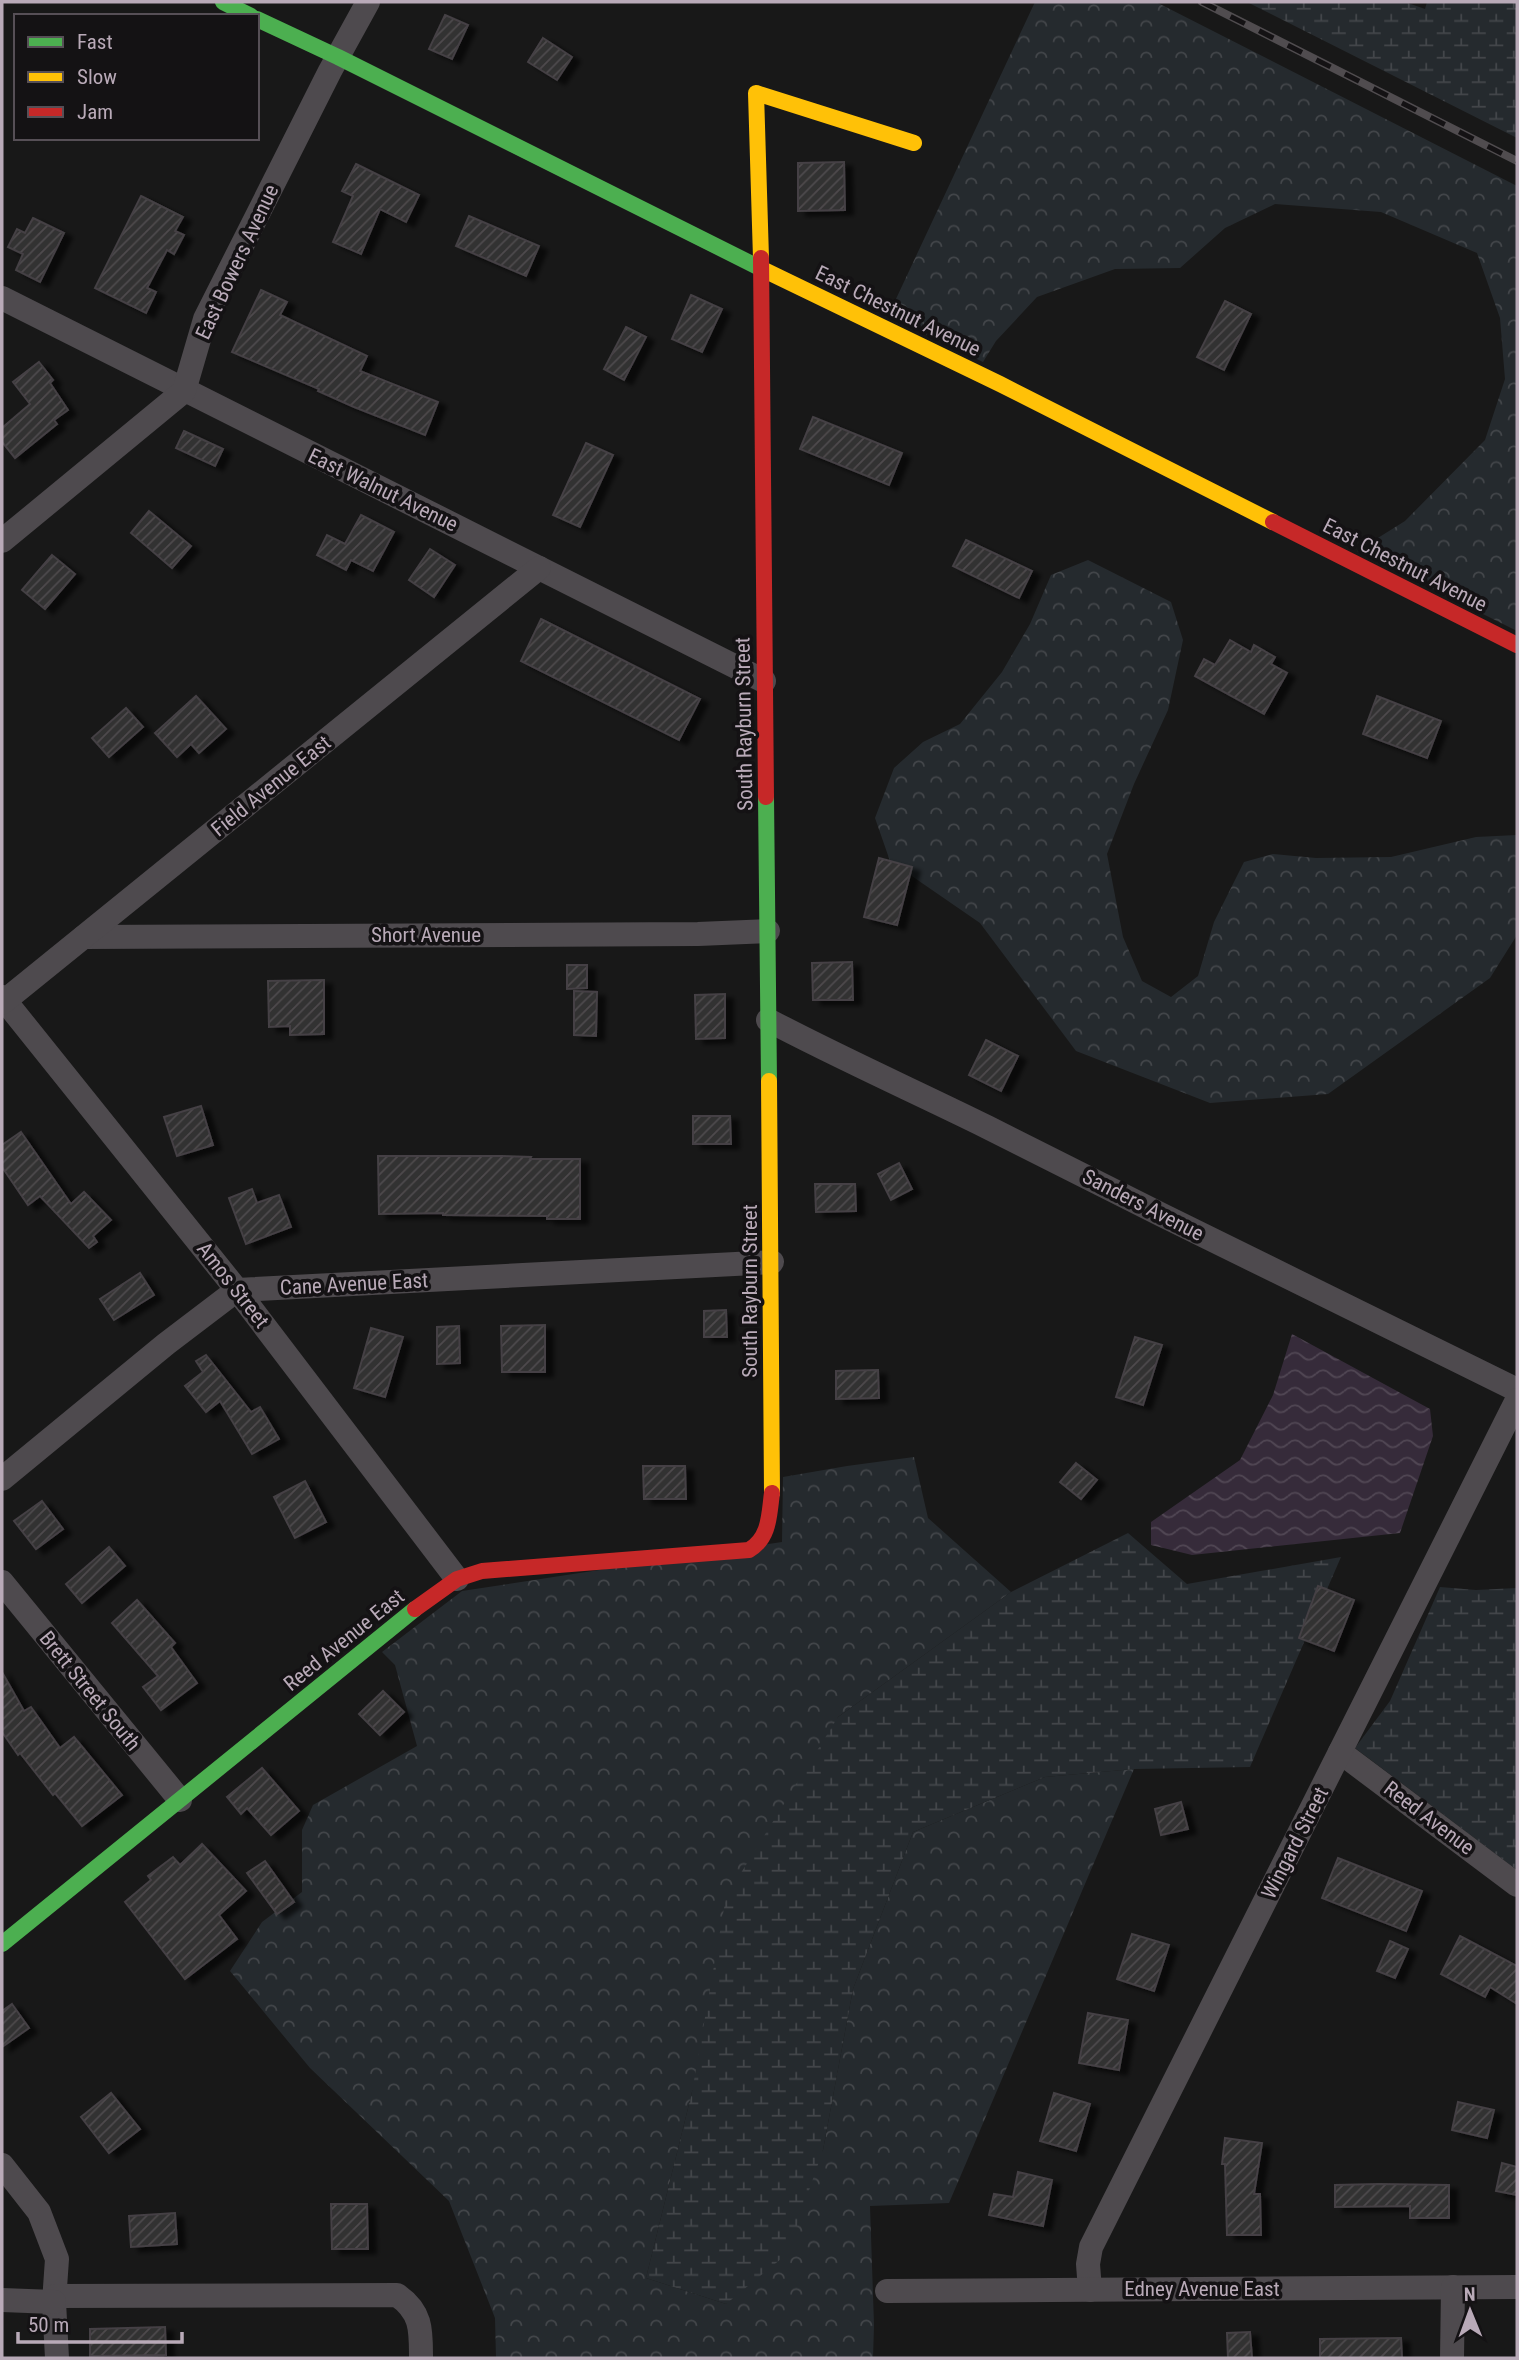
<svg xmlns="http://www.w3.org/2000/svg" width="1519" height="2360" viewBox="0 0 1519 2360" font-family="'Roboto Condensed',sans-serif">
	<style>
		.forest { fill: url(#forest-crowns) }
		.wetland { fill: url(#wetland-marsh) }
		.water { fill: url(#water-waves) }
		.building { fill: url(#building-hatch); stroke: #444044; stroke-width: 2; filter: url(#shadow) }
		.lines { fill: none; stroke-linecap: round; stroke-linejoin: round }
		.street { stroke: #4e4a4e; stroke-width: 24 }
		.fast { stroke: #4caf50; stroke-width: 16 }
		.slow { stroke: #ffc107; stroke-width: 16 }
		.jam { stroke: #c62828; stroke-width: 16 }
		.rail-casing { stroke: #504c4f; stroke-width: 8 }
		.rail { stroke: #141214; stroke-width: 5; stroke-dasharray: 16; stroke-linecap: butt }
		.labels { text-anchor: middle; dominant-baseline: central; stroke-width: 7; stroke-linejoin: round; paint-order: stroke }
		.street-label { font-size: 21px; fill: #b9aab8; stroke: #141214 }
	</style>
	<defs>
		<pattern id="forest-crowns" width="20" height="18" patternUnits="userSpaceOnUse" patternTransform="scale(1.75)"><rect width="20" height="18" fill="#252a2e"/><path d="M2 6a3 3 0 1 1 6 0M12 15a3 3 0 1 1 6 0" fill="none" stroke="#43464a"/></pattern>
		<pattern id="wetland-marsh" width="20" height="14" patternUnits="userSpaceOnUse" patternTransform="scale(1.75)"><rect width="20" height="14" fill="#252a2e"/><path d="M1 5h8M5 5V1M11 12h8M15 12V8" fill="none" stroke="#43464a"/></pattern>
		<pattern id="water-waves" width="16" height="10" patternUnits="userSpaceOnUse" patternTransform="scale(1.75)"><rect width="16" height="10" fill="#362b3a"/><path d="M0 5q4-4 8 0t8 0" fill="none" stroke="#514754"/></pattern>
		<pattern id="building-hatch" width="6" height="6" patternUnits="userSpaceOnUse" patternTransform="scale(1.75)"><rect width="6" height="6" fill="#323031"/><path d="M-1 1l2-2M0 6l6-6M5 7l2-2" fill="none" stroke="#4e4b4d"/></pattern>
		<filter id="shadow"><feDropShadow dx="8" dy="4.5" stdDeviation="2" flood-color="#0009"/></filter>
	</defs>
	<rect width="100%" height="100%" fill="#181818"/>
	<g class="forest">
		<path d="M1035 2H1156L1517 186V631L1357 551 1405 521 1485 440 1505 379 1500 318 1477 253 1381 212 1275 204 1225 228 1180 268 1115 269 1037 297 996 341 983 362 888 316Z"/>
		<path d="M1088 560 1171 602 1183 640 1168 710 1134 784 1107 854 1123 937 1142 981 1171 997 1198 976 1214 922 1244 862 1273 854 1316 858 1391 857 1476 837 1517 835V935L1490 978 1328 1094 1210 1103 1076 1051 980 923 890 861 875 818 894 768 923 742 960 724 1002 672 1030 624 1051 575Z"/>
		<path d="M914 1457 928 1518 1011 1592 838 1717 692 2092 646 2278 726 2304 823 2150 853 1989 913 1832 1045 1777 1134 1769 949 2203 870 2206 874 2325 873 2358H496L495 2318 449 2201 310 2068 230 1971 262 1922 302 1892V1830L313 1805 417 1746 395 1665 382 1652 462 1591 782 1542 783 1477 847 1466Z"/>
	</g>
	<g class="wetland">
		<path d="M1247 2H1405L1425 9 1427 2H1517V138Z"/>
		<path d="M1128 1533 1187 1584 1341 1557 1250 1767 1134 1769 1045 1777 913 1832 853 1989 823 2150 787 2254 726 2304 646 2278 692 2092 726 1897 838 1717 1011 1592Z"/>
		<path d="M1440 1587 1476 1590 1517 1588V1870L1355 1748 1390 1701Z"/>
	</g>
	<path class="water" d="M1292 1334 1430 1409 1433 1436 1400 1533 1192 1555 1151 1545V1522L1240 1460 1273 1395Z"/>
	<g class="building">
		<path d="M445 15 468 25 452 59 429 49Z"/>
		<path d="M543 38 572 57 557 80 528 62Z"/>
		<path d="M844 162 845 210 798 211V163Z"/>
		<path d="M356 164 419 195 406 222 380 209 361 254 333 242 353 196 342 191Z"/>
		<path d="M141 196 183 217 175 231 184 235 174 254 167 250 147 288 156 292 146 313 95 288Z"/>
		<path d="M469 216 539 246 526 276 456 246Z"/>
		<path d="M33 218 64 233 40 282 16 270 23 254 8 247 17 229 25 233Z"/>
		<path d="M261 290 287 302 280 315 367 356 360 371 438 402 425 435 354 407 318 391 319 389 232 352Z"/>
		<path d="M691 295 722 309 702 352 672 339Z"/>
		<path d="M1225 301 1251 314 1224 370 1197 357Z"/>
		<path d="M626 327 646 337 624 380 604 369Z"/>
		<path d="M39 362 53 380 50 383 68 410 54 420 57 424 15 458 2 442V428L30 404 13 382Z"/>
		<path d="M813 417 902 453 889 485 800 449Z"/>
		<path d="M184 431 223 449 215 466 176 448Z"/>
		<path d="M586 443 613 455 580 527 553 515Z"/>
		<path d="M149 511 191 546 172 568 131 533Z"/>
		<path d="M361 515 394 532 373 571 351 560 346 570 317 555 327 535 345 544Z"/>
		<path d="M966 540 1032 571 1019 598 953 566Z"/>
		<path d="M430 549 455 565 434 597 409 580Z"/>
		<path d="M52 555 75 574 45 609 22 590Z"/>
		<path d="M541 619 700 699 679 740 521 661Z"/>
		<path d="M1230 640 1251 652 1254 645 1275 657 1271 664 1287 673 1264 714 1195 676 1204 659 1215 665Z"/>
		<path d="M196 696 226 729 199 753 191 744 177 757 155 733Z"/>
		<path d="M1377 696 1441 721 1427 758 1363 734Z"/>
		<path d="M126 708 143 727 109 757 92 738Z"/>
		<path d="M879 858 912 867 897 925 864 917Z"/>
		<path d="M852 962 853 1000H813L812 963Z"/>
		<path d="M567 965H587V988L567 989Z"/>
		<path d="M324 980V1034L290 1035V1026L269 1027 268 981Z"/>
		<path d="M574 991 597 992 596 1036 574 1035Z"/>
		<path d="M725 994V1038L696 1039 695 995Z"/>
		<path d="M986 1040 1018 1056 1001 1091 969 1075Z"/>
		<path d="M201 1106 213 1145 177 1156 164 1117Z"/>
		<path d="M693 1116H730L731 1144H693Z"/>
		<path d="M21 1132 71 1204 84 1192 111 1220 93 1236 97 1242 89 1248 40 1196 28 1205 2 1167V1145Z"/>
		<path d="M378 1156H502L531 1157 530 1159H580V1219H547V1216L443 1215V1213L379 1214Z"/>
		<path d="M899 1163 912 1189 891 1200 878 1174Z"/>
		<path d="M815 1184H855L856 1211 816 1212Z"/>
		<path d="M252 1189 257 1203 279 1195 291 1227 246 1244 229 1198Z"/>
		<path d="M140 1273 154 1295 114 1320 100 1299Z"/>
		<path d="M726 1310 727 1337H704V1311Z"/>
		<path d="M545 1325V1372H502L501 1326Z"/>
		<path d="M459 1326 460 1363 437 1364V1327Z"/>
		<path d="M371 1328 403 1337 385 1397 354 1388Z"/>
		<path d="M1135 1337 1162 1345 1143 1405 1116 1397Z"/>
		<path d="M206 1355 251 1412 260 1407 279 1439 252 1454 220 1401 206 1412 185 1386 203 1372 196 1361Z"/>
		<path d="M878 1370 879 1398 836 1399V1371Z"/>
		<path d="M1076 1463 1097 1480 1081 1499 1060 1482Z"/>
		<path d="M643 1466H685L686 1499H644Z"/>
		<path d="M305 1481 326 1522 295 1538 274 1497Z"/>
		<path d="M42 1501 63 1529 36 1549 14 1521Z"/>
		<path d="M109 1547 125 1566 82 1603 66 1584Z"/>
		<path d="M1318 1586 1354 1600 1334 1651 1299 1638Z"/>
		<path d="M137 1600 175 1643 171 1647 197 1683 161 1710 143 1687 158 1676 112 1623Z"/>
		<path d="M2 1672 24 1711 31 1707 60 1748 74 1737 122 1795 82 1826 55 1793 53 1795 20 1753 18 1755 2 1732Z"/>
		<path d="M383 1691 404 1712 380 1735 359 1714Z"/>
		<path d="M262 1768 299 1811 271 1835 247 1808 241 1814 227 1797Z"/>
		<path d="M1181 1802 1188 1829 1161 1835 1155 1809Z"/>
		<path d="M202 1844 246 1891 219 1915 237 1939 185 1979 125 1902 151 1880 148 1876 173 1857 180 1865Z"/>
		<path d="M1338 1858 1422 1891 1406 1931 1322 1898Z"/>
		<path d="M265 1861 294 1902 277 1914 247 1873Z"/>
		<path d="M1132 1934 1169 1945 1154 1991 1117 1979Z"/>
		<path d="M1460 1936 1517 1966V2004L1490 1987 1485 1997 1441 1974Z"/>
		<path d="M1390 1941 1408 1949 1395 1978 1377 1971Z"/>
		<path d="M12 2004 29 2028 2 2047V2011Z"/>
		<path d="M1088 2013 1128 2020 1119 2070 1079 2063Z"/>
		<path d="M111 2093 140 2129 109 2153 81 2117Z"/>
		<path d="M1054 2093 1090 2104 1076 2151 1040 2141Z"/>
		<path d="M1458 2102 1494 2110 1487 2138 1452 2130Z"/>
		<path d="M1225 2138 1262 2143 1254 2194H1260L1261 2235H1227L1225 2164H1222Z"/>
		<path d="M1502 2163 1517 2167V2195L1496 2191Z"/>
		<path d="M1018 2172 1052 2180 1043 2226 989 2215 994 2194 1013 2197Z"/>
		<path d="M1379 2184 1449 2185V2218H1410V2206L1335 2207V2185Z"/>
		<path d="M331 2204H367L368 2249H332Z"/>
		<path d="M175 2213 177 2244 131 2247 129 2216Z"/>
		<path d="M165 2327 166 2355 90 2356V2329Z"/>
		<path d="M1250 2332 1252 2358H1228L1227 2333Z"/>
		<path d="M1401 2338 1402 2358H1320V2339Z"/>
	</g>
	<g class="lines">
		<g class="street">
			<path d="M2 298 764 681"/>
			<path d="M2 541 184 391 205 319 330 71 368 2"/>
			<path d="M84 937 698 934 768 931"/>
			<path d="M2 997 237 1290 457 1579"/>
			<path d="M2 1003 539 568"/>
			<path d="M768 1020C840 1058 914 1091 987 1127 1163 1216 1340 1304 1517 1390"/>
			<path d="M2 1479 166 1344 237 1290 772 1262"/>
			<path d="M2 1582 180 1800"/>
			<path d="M1340 1752 1517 1885"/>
			<path d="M2 2165 39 2212 57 2259 54 2302 57 2358"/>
			<path d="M1090 2290 1088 2264 1091 2247 1517 1400"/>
			<path d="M887 2291 1517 2287"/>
			<path d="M55 2296 397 2295C422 2312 421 2331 421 2358"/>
			<path d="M2 2300 54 2302"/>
			<path d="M1452 2358 1453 2287"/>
		</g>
		<g class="fast">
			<path d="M223 2 251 16"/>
			<path d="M257 19 338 57 762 269"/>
			<path d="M766 797 769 1081"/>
			<path d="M2 1944 415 1609"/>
		</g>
		<g class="slow">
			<path d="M761 258 756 93 914 143"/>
			<path d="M762 269 1000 384 1273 522"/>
			<path d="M769 1081 772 1493"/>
		</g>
		<g class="jam">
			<path d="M761 258 766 797"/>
			<path d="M1273 522 1517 645"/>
			<path d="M415 1609 457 1579 482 1571 749 1550C770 1538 769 1514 772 1493"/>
		</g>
		<g class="rail-casing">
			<path id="rail" d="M1202 2 1517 161"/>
		</g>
		<use href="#rail" class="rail"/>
	</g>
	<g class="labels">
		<g class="street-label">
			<text transform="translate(237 262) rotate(-65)">East Bowers Avenue</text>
			<text transform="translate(898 311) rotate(26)">East Chestnut Avenue</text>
			<text transform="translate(383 490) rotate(26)">East Walnut Avenue</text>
			<text transform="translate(1405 565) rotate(27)">East Chestnut Avenue</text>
			<text transform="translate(744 724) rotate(-91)">South Rayburn Street</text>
			<text transform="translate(271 786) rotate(-39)">Field Avenue East</text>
			<text x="426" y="935">Short Avenue</text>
			<text transform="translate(1143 1205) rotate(27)">Sanders Avenue</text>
			<text transform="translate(354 1284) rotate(-3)">Cane Avenue East</text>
			<text transform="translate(233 1285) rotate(52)">Amos Street</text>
			<text transform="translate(750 1291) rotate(-90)">South Rayburn Street</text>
			<text transform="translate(344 1640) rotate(-39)">Reed Avenue East</text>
			<text transform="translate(90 1691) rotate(51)">Brett Street South</text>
			<text transform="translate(1429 1818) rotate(37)">Reed Avenue</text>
			<text transform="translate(1295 1843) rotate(-63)">Wingard Street</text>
			<text x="1202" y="2289">Edney Avenue East</text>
		</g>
	</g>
	<rect width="1519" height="2360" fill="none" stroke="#b9aab8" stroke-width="7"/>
	<rect x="14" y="14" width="245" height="126" fill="#141214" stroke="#564f56" stroke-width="2"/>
	<rect x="28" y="37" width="35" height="10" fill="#4caf50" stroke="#564f56" stroke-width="2"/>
	<text x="77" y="49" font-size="21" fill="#b9aab8">Fast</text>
	<rect x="28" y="72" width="35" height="10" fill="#ffc107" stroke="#564f56" stroke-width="2"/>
	<text x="77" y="84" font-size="21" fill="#b9aab8">Slow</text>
	<rect x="28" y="107" width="35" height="10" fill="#c62828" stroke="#564f56" stroke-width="2"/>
	<text x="77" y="119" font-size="21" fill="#b9aab8">Jam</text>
	<g transform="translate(1470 2311) rotate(359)" stroke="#141214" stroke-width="5" paint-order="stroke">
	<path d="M0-5L12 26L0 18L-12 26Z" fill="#b9aab8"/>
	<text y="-10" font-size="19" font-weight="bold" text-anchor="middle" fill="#b9aab8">N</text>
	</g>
	<path d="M18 2332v10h164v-10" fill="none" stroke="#b9aab8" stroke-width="3.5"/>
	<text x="28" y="2332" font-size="21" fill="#b9aab8" stroke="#141214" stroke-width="5" paint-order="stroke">50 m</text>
</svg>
